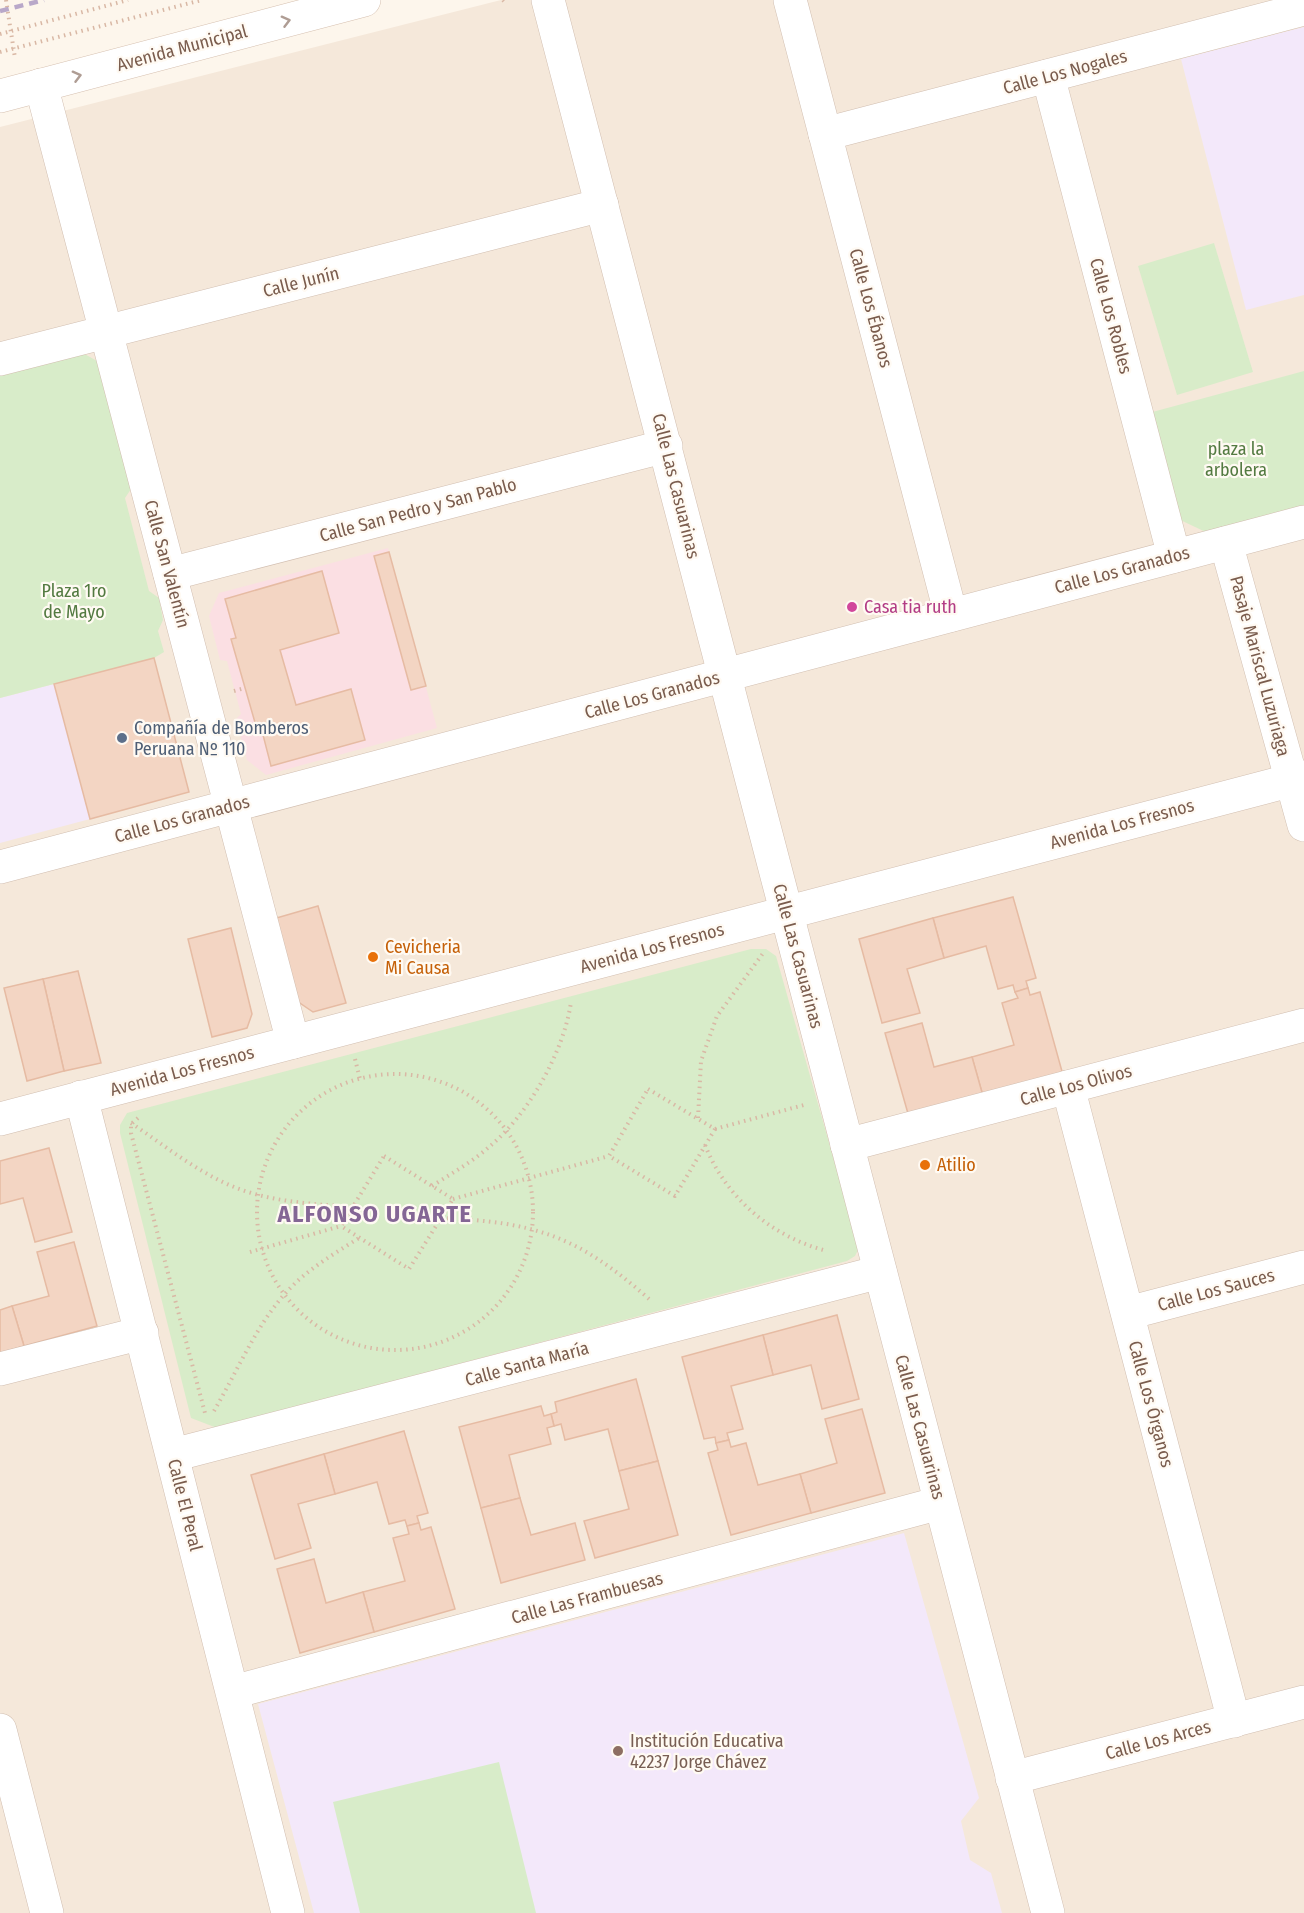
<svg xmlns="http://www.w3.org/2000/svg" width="1304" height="1913" viewBox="0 0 1304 1913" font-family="'Fira Sans Condensed',sans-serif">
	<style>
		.residential { fill: #f5e8da }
		.education { fill: #f3e8fa }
		.medical { fill: #fbdfe3 }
		.green { fill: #d8ecc9 }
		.building { fill: #f3d5c3; stroke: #e6bba3; stroke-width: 1.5 }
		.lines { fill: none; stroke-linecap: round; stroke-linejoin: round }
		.minor-casing { stroke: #d1beb0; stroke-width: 34 }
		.tertiary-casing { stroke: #d1beb0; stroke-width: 34 }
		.secondary-casing { stroke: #d6c0b0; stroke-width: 34 }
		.path { stroke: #d9b8a5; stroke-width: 4; stroke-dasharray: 1.5 4.5; stroke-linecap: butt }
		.minor { stroke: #fff; stroke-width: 33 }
		.tertiary { stroke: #fff; stroke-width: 33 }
		.secondary { stroke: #fff; stroke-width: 33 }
		.rail { stroke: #b9a8c9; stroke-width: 4.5; stroke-dasharray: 9 6; stroke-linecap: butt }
		.oneway { stroke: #af9d94 }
		.hotel-dot { fill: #d1479c; stroke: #fffaf3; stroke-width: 2 }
		.service-dot { fill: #5c6f8a; stroke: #fffaf3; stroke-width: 2 }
		.food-dot { fill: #e8710a; stroke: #fffaf3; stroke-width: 2 }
		.education-dot { fill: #8d6e63; stroke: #fffaf3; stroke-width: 2 }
		.labels { text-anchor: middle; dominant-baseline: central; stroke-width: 4.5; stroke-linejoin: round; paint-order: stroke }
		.street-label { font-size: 18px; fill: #7a5c4d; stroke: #fffaf3 }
		.park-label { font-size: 18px; fill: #537a41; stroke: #fffaf3 }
		.hotel-label { font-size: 18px; fill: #b23c85; stroke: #fffaf3; text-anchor: start }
		.service-label { font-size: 18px; fill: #4e5e75; stroke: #fffaf3; text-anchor: start }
		.food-label { font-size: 18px; fill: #c56008; stroke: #fffaf3; text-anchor: start }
		.education-label { font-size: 18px; fill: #785e54; stroke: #fffaf3; text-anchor: start }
		.district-label { font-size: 24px; font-weight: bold; letter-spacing: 1.5px; fill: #846695; stroke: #fffaf3 }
	</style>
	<rect width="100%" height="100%" fill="#fdf6ec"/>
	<path class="residential" d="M501 0H1304V1913H0V127Z"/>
	<g class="education">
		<path d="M1304 27V295L1246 310 1181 59Z"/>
		<path d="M54 684 90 819 0 843V698Z"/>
		<path d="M904 1533 979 1798 961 1821 970 1860 991 1873 1002 1913H314L258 1704Z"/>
	</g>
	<path class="medical" d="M388 548 437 728 266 775 247 760 236 719 241 714 227 661 220 660 209 616 219 593Z"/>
	<g class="green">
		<path d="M1214 243 1253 372 1177 395 1138 266Z"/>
		<path d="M81 352 97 361 131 489 125 498 149 591 159 598 163 620 158 631 164 652 154 658 0 698V373Z"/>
		<path d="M1304 371V513L1212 535 1174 517 1145 414Z"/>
		<path d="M751 949H766L776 956 859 1248 855 1256 847 1261 217 1428 191 1418 120 1133V1125L127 1113Z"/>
		<path d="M499 1762 536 1913H360L333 1802Z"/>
	</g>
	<g class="building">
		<path d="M389 552 426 686 411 690 374 556Z"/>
		<path d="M322 571 339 633 280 650 296 705 351 689 365 740 271 766 262 731 258 733 231 639 236 638 225 599Z"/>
		<path d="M154 658 189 792 90 819 54 684Z"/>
		<path d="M1013 897 1036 978 1026 981 1028 988 1015 992 1013 985 998 989 986 946 944 958 933 918Z"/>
		<path d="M318 906 346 1003 313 1012 297 1001 273 919Z"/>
		<path d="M933 918 944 958 907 969 920 1013 882 1023 859 939Z"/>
		<path d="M231 928 252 1014 247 1028 212 1037 188 939Z"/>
		<path d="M78 971 101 1063 64 1071 43 979Z"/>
		<path d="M43 979 64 1071 27 1081 4 988Z"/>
		<path d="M1028 988 1030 995 1040 992 1063 1075 983 1096 972 1057 1014 1045 1002 1003 1018 998 1015 992Z"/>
		<path d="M922 1023 934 1067 972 1057 983 1096 909 1117 885 1033Z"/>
		<path d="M49 1148 72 1232 35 1242 23 1198 0 1204V1161Z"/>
		<path d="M74 1242 97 1326 24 1346 12 1306 49 1296 37 1252Z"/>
		<path d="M12 1306 24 1346 0 1353V1310Z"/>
		<path d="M837 1315 859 1399 822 1409 811 1365 773 1375 763 1335Z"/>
		<path d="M763 1335 773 1375 731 1386 743 1429 727 1433 729 1440 716 1443 715 1437 704 1439 682 1357Z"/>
		<path d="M636 1379 658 1461 619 1471 608 1429 565 1440 561 1424 554 1426 551 1414 557 1412 555 1402Z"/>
		<path d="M541 1406 544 1416 551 1414 554 1426 547 1428 551 1444 509 1455 520 1498 481 1508 459 1427Z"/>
		<path d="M862 1409 885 1493 811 1513 800 1474 837 1463 825 1419Z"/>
		<path d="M404 1431 428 1513 417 1516 419 1523 407 1526 405 1520 389 1524 377 1482 335 1494 324 1454Z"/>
		<path d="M729 1440 731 1447 746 1443 758 1485 800 1474 811 1513 731 1535 708 1453 718 1450 716 1443Z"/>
		<path d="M324 1454 335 1494 298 1504 311 1548 275 1559 251 1475Z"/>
		<path d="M658 1461 678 1535 595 1558 584 1521 629 1509 619 1471Z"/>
		<path d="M520 1498 531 1535 575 1523 585 1560 501 1583 481 1508Z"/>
		<path d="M419 1523 421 1530 431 1527 455 1609 374 1632 363 1592 405 1581 393 1538 409 1534 407 1526Z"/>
		<path d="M314 1559 326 1603 363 1592 374 1632 300 1653 277 1569Z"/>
	</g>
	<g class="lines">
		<g class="minor-casing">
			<g id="minor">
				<path d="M790 0 951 615"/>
				<path d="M1048 76 1174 556"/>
				<path d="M41 85 293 1042"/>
				<path d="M825 134 1304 9"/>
				<path d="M0 359 602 205"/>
				<path d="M1226 543 1304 825"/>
				<path d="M170 574 666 446"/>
				<path d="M0 867 1304 522"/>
				<path d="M1068 1087 1234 1721"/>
				<path d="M81 1097 288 1913"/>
				<path d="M847 1145 1304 1025"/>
				<path d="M1128 1313 1304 1267"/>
				<path d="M0 1369 142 1333"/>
				<path d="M173 1455 880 1272"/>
				<path d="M233 1692 940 1503"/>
				<path d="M0 1730 47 1913"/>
				<path d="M1012 1778 1304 1702"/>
			</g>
		</g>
		<g class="tertiary-casing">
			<g id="tertiary">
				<path d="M548 0 1048 1913"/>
				<path d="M0 1119 1304 777"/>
			</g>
		</g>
		<g class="secondary-casing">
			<path id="secondary" d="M0 96 364 0"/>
		</g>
		<g class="path">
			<path d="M6 0 15 58"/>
			<path d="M503 0 504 1"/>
			<path d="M0 34 128 0"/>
			<path d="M0 52 202 0"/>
			<path d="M234 691 245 688"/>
			<path d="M355 1059 360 1079"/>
			<circle cx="395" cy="1212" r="138"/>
			<path d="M648 1089 715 1129 675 1196 609 1156Z"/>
			<path d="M138 1118 131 1124V1133L205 1413"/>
			<path d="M698 1118 701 1061 717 1016 764 952"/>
			<path d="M131 1123C164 1145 197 1172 234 1187 271 1202 313 1204 353 1207"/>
			<path d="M715 1129 804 1105"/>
			<path d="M705 1145C726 1198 772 1237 827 1251"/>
			<path d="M384 1156 453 1199 409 1269 341 1226Z"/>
			<path d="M432 1186C452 1173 472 1162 489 1147 528 1115 564 1052 571 1002"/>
			<path d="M453 1199 609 1156"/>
			<path d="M441 1218C535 1222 578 1236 649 1299"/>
			<path d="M250 1252 341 1226"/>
			<path d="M214 1411C241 1365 261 1312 302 1277 320 1262 340 1250 359 1238"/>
		</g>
		<use href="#minor" class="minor"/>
		<use href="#tertiary" class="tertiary"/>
		<use href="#secondary" class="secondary"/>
		<path class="rail" d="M0 11 44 0"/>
	</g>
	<defs><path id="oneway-chevron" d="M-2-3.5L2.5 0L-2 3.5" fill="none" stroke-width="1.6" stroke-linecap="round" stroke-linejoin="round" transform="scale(1.5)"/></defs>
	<g class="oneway">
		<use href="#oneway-chevron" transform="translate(286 21) rotate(-15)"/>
		<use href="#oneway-chevron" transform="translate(77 76) rotate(-15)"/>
	</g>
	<circle class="hotel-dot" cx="852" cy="607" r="6"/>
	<circle class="service-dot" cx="122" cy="738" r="6"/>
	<g class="food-dot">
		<circle cx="373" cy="957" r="6"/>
		<circle cx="925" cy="1165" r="6"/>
	</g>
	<circle class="education-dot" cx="618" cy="1751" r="6"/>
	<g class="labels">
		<g class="street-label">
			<text transform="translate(182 48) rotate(-15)">Avenida Municipal</text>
			<text transform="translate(1065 72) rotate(-15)">Calle Los Nogales</text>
			<text transform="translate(301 282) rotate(-14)">Calle Junín</text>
			<text transform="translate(871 308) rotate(75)">Calle Los Ébanos</text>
			<text transform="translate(1111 316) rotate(75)">Calle Los Robles</text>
			<text transform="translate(676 486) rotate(76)">Calle Las Casuarinas</text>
			<text transform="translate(418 510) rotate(-15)">Calle San Pedro y San Pablo</text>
			<text transform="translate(167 564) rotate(75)">Calle San Valentín</text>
			<text transform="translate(1122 570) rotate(-15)">Calle Los Granados</text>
			<text transform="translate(1260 666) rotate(75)">Pasaje Mariscal Luzuriaga</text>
			<text transform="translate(652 695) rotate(-15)">Calle Los Granados</text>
			<text transform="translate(182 819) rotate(-15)">Calle Los Granados</text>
			<text transform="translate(1122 824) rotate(-15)">Avenida Los Fresnos</text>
			<text transform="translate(652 948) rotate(-15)">Avenida Los Fresnos</text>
			<text transform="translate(798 956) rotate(75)">Calle Las Casuarinas</text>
			<text transform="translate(182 1071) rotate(-15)">Avenida Los Fresnos</text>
			<text transform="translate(1076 1085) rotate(-15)">Calle Los Olivos</text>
			<text transform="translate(1216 1290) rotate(-15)">Calle Los Sauces</text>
			<text transform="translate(527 1364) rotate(-15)">Calle Santa María</text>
			<text transform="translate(1151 1404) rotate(75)">Calle Los Órganos</text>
			<text transform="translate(920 1427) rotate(75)">Calle Las Casuarinas</text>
			<text transform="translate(185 1505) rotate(76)">Calle El Peral</text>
			<text transform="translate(587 1598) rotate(-15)">Calle Las Frambuesas</text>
			<text transform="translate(1158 1740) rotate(-15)">Calle Los Arces</text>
		</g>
		<g class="park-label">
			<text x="1236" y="449">plaza la<tspan x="1236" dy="21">arbolera</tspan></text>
			<text x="74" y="591">Plaza 1ro<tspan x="74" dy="21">de Mayo</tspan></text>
		</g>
		<g class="hotel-label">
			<text x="864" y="607">Casa tia ruth</text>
		</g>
		<g class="service-label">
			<text x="134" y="728">Compañía de Bomberos<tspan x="134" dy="21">Peruana Nº 110</tspan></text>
		</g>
		<g class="food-label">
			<text x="385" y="947">Cevicheria<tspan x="385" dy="21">Mi Causa</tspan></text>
			<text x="937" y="1165">Atilio</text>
		</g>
		<g class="education-label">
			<text x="630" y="1741">Institución Educativa<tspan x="630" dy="21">42237 Jorge Chávez</tspan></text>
		</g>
		<g class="district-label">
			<text x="375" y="1214">ALFONSO UGARTE</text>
		</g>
	</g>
</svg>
